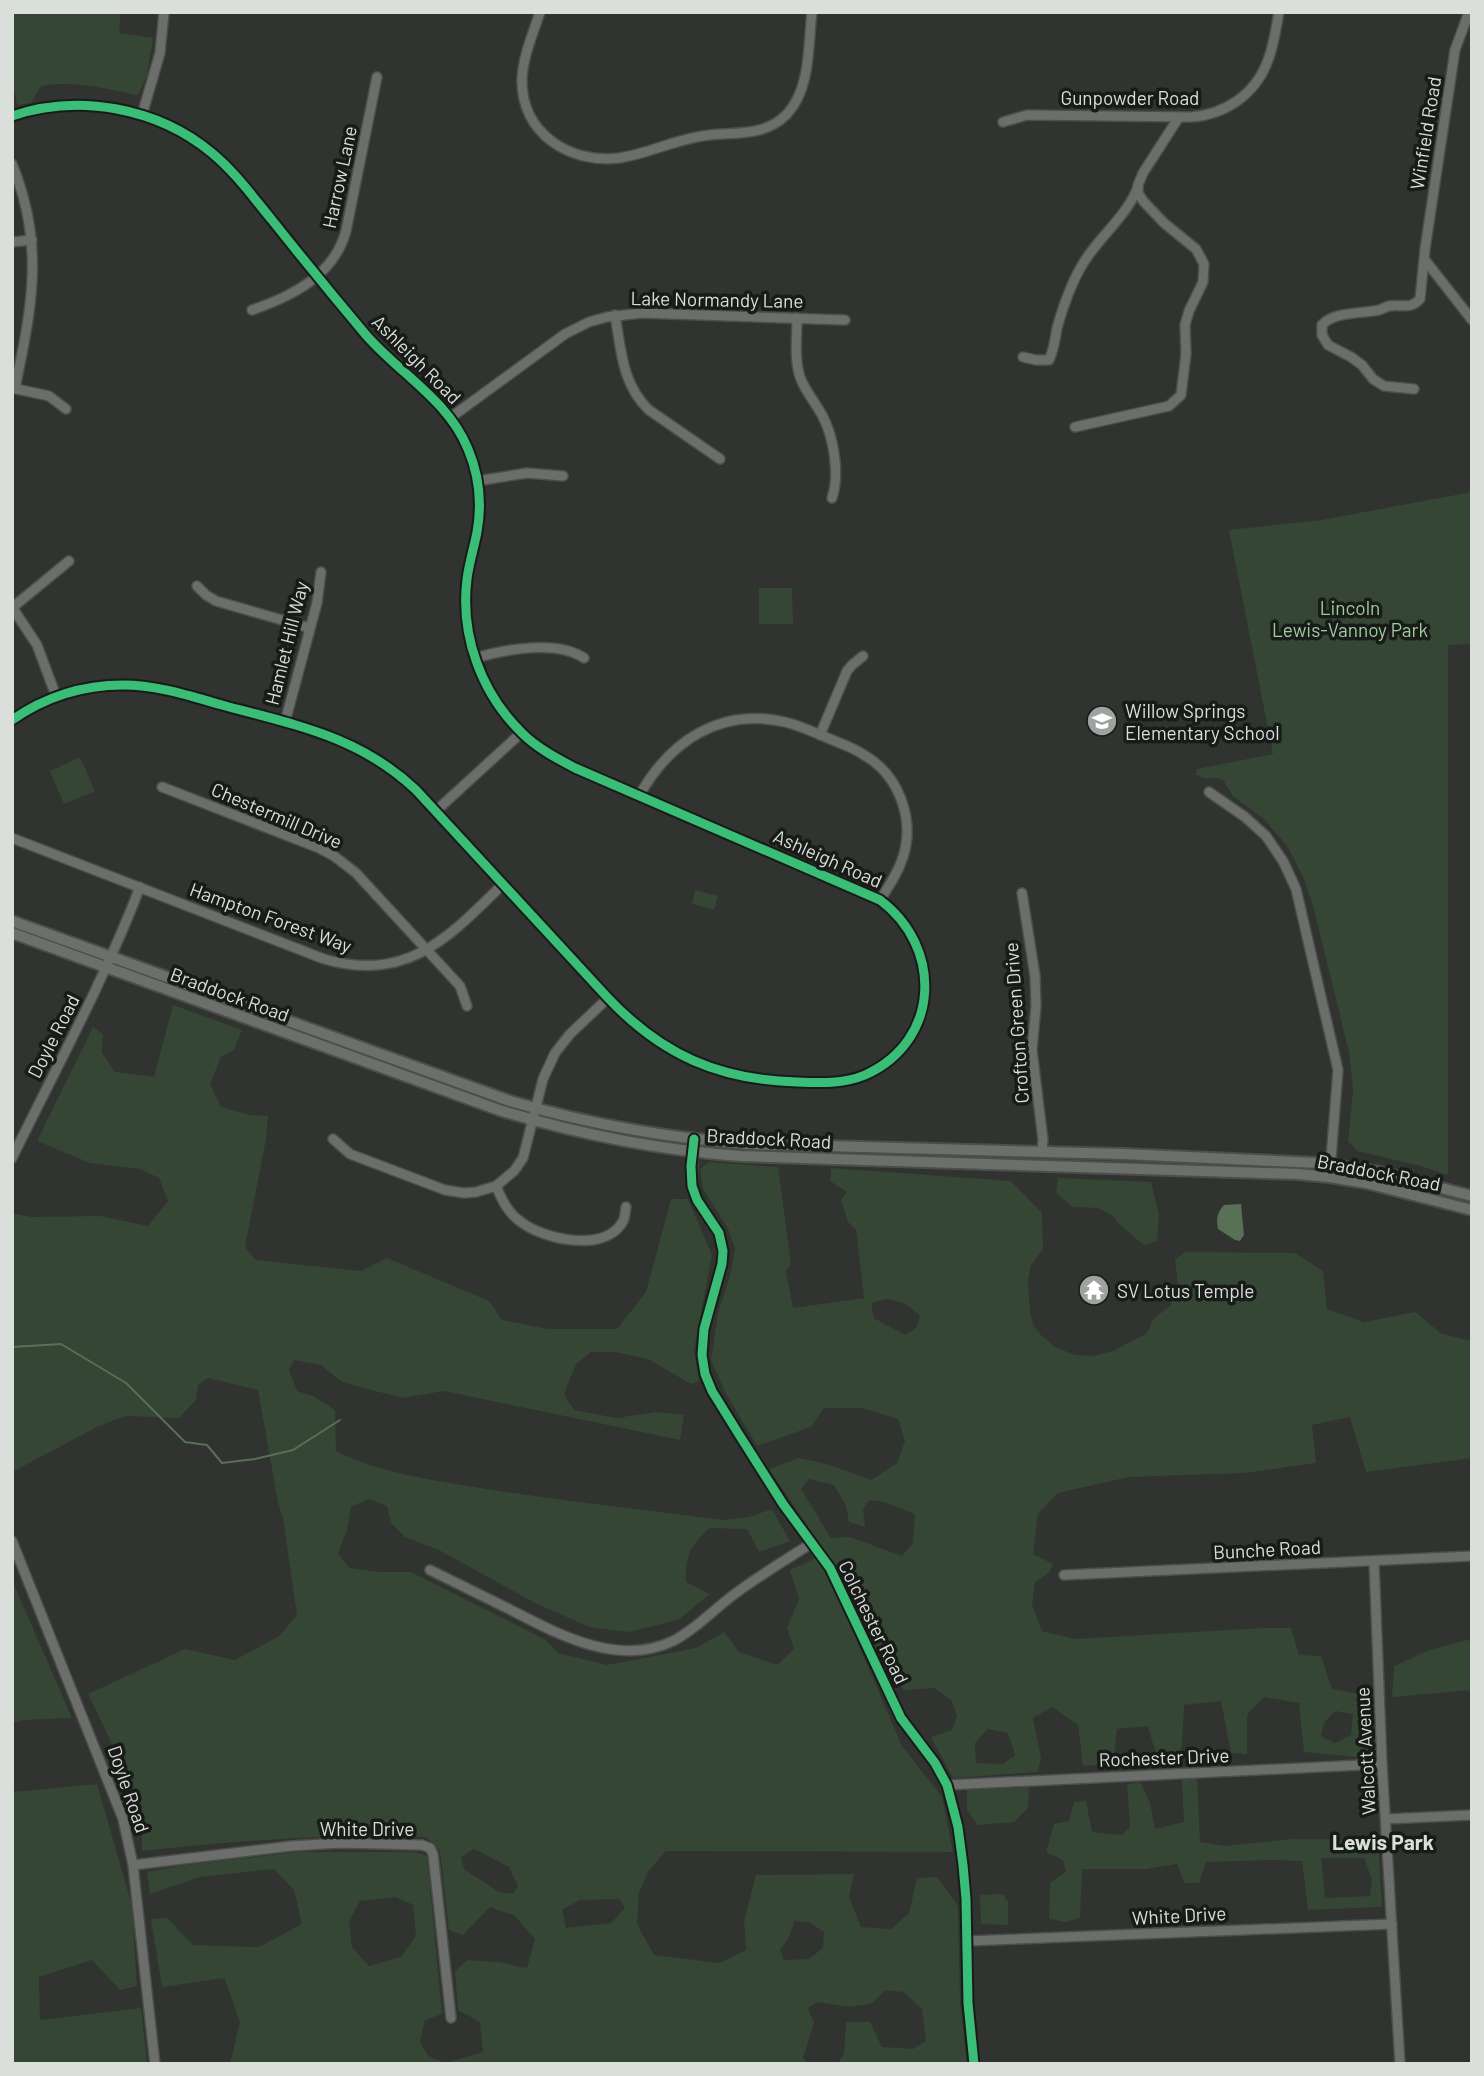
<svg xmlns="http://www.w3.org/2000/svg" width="1484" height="2076" viewBox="0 0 1484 2076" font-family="Barlow,sans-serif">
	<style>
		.green { fill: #354634; fill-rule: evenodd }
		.water { fill: #577056 }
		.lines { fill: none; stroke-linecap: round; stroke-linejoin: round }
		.stream { stroke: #577056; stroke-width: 2 }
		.minor-casing { stroke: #4b4e4b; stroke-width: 12 }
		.major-casing { stroke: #4b4e4b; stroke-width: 14 }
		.minor { stroke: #6c6e6b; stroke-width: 9 }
		.major { stroke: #6b706a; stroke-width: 10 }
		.cycleway-casing { stroke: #181b18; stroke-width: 13 }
		.cycleway { stroke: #3abd76; stroke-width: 9 }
		.labels { text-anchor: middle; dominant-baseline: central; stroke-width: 7; stroke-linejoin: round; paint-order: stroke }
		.street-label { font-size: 19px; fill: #dbdfdb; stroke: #181b18 }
		.park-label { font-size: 19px; fill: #9ecd9d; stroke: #181b18 }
		.poi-label { font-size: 19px; fill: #dbdfdb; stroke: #181b18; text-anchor: start }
		.neighbourhood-label { font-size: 21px; font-weight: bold; fill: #d9e0d8; stroke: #181b18 }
	</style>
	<rect width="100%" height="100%" fill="#30332f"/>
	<g class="green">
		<path d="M12 12H121L119 33 153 38 147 75 138 95C106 89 74 80 41 86L31 103 17 105 12 76Z"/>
		<path d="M1472 492V644L1448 645V1175L1421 1166 1357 1151 1348 1141 1353 1090 1349 1052 1312 902 1303 877 1287 846 1264 819 1233 796 1223 780 1216 778H1203L1195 774 1197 769 1273 754 1229 530 1321 520Z"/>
		<path d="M759 588H792L793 624H759Z"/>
		<path d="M80 757 95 791 64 804 50 771Z"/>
		<path d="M695 890 718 896 714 910 692 904Z"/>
		<path d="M173 1005 242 1030 234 1050 221 1057 210 1084 221 1107 250 1115 268 1116 266 1139 245 1247 256 1260 361 1271 387 1258 489 1301 502 1320 548 1329H617L646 1292 671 1199H688L712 1255 694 1350 699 1381 691 1384 648 1359 615 1352H591L576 1364 564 1394 574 1410 616 1418 656 1412 684 1415 680 1440 444 1391 402 1398 342 1382 321 1365 294 1360 289 1370 297 1391 313 1396 335 1410 336 1451C380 1473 432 1480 480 1488 561 1501 643 1510 724 1520L749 1517 772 1509 790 1541 759 1552 747 1529 709 1528C691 1547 685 1554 686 1582L710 1594 678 1620 629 1632 589 1627 535 1603 437 1549 405 1537 391 1523 387 1506 368 1499 351 1507 347 1530 338 1554 350 1568 380 1572H411L546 1640 558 1653 607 1665 696 1648 724 1632 739 1652 777 1665 794 1649 787 1628 799 1599 790 1570 816 1558 832 1583 902 1746 942 1797 953 1852 666 1851 648 1872 639 1892 637 1924 654 1955 720 1963 746 1950 744 1921 756 1875 854 1874 849 1897 861 1927 891 1929 909 1913 917 1878 937 1877 958 1906 960 2002 967 2064H837L844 2054 846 2022H870L882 2047 913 2049 926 2041 922 2009 903 1992 886 1990 871 2004 849 2007 817 2002 808 2008 814 2023 803 2058 808 2064H230L240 2022 224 1978 162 1987 151 1919 167 1918 193 1945 259 1947 302 1924 294 1890 274 1869 200 1877 150 1894 147 1872 185 1865 298 1852H415L427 1856 442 2014 425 2020 420 2042 428 2056 446 2063 483 2052 480 2022 458 2010 455 1971 467 1960 499 1962 527 1968 535 1939 515 1916 490 1907 463 1935 449 1930 440 1851 426 1837C331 1833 237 1841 142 1851V1806L88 1694 185 1649 235 1660 279 1636 297 1615 283 1519 278 1503 258 1390 208 1378 198 1385 196 1400 179 1418 125 1416 99 1426 12 1472V1213L31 1217 100 1216 148 1226 168 1201 159 1178 140 1169 90 1163 37 1141 93 1027 103 1034 102 1053 115 1072 154 1077ZM474 1849 509 1867 518 1886 513 1894 499 1892 464 1869 461 1857ZM396 1897 413 1905 416 1936 401 1957 369 1966 352 1947 349 1921 360 1901ZM620 1899 625 1908 611 1923 566 1928 562 1910 580 1900ZM795 1921 808 1922 824 1932 823 1948 809 1959 784 1960 780 1950 788 1939Z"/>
		<path d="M709 1162 778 1167 791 1264 786 1272 793 1308 864 1298 856 1230 848 1222 841 1200 847 1192 830 1181 831 1168 1011 1181 1042 1213 1043 1249 1031 1265 1028 1281 1030 1310 1033 1324 1041 1335 1055 1347 1075 1355 1093 1356 1113 1351 1147 1333 1153 1319 1170 1306 1178 1287 1175 1259 1186 1252 1295 1253 1323 1271 1327 1309 1364 1322 1415 1312 1442 1334 1472 1341V1458L1366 1472 1350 1417 1312 1425 1316 1463 1244 1473 1129 1477 1058 1493 1038 1514 1033 1554 1053 1564 1049 1573 1035 1582 1032 1605 1042 1631 1075 1639 1262 1628H1291L1299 1655 1321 1656 1332 1689 1361 1694 1372 1693V1747L1358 1757 1304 1752 1299 1703 1264 1697 1247 1715V1754L1231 1753 1221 1701 1184 1705 1181 1763 1158 1762 1148 1726 1117 1729 1113 1764 1083 1766 1078 1725 1052 1707 1033 1718 1041 1758 1038 1772 953 1778 931 1737 952 1730 957 1716 952 1701 934 1688 904 1690 893 1679 836 1568 769 1469 799 1458 827 1464 871 1480 897 1463 905 1441 898 1419 862 1408H824L811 1427 757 1446 725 1392 711 1360 718 1313 730 1276 735 1249 728 1229 703 1189 700 1169ZM886 1299 904 1303 920 1315 917 1327 905 1335 874 1318 871 1303ZM809 1479 834 1485 846 1506 849 1522 865 1527 863 1510 869 1500 883 1502 915 1514 913 1543 902 1556 850 1537 831 1538 801 1489ZM1335 1711 1353 1714 1351 1735 1335 1743 1321 1736 1324 1723ZM988 1729 1008 1733 1015 1755 1003 1764 976 1763 975 1743Z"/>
		<path d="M1058 1178 1151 1182 1159 1215 1157 1241 1144 1245 1121 1226 1113 1216 1098 1208 1072 1207 1056 1193Z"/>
		<path d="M12 1580 72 1718 24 1720 12 1723Z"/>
		<path d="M1465 1640 1472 1641V1690L1392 1697 1394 1666 1427 1651Z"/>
		<path d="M1197 1777 1200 1842 1225 1846 1291 1839 1378 1840 1382 1907 1308 1910 1302 1861 1274 1860 1206 1862 1199 1883H1184L1177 1864 1146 1869H1082L1080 1918 1066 1922 1049 1919 1050 1883 1066 1872 1063 1860 1046 1852 1054 1824 1069 1821 1074 1802 1086 1801 1092 1832 1122 1835 1130 1827 1127 1785 1140 1782 1150 1803 1155 1829 1184 1822 1182 1779ZM1321 1858H1364L1372 1880 1370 1896 1325 1898Z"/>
		<path d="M97 1784 132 1906 137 1986 120 1990 92 1960 39 1977 40 2020 141 2008 147 2064H12V1792Z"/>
		<path d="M1029 1787 1028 1808 1014 1822 977 1825 967 1809V1790Z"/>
		<path d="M1003 1894 1008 1902V1925L981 1924 980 1895Z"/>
	</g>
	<path class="water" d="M1241 1204 1244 1235 1240 1241 1235 1240 1218 1229C1216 1218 1217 1213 1224 1205Z"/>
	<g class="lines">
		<path class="stream" d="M12 1347 61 1344 126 1383 185 1442 207 1445 222 1463 255 1459 293 1450 340 1420"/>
		<g class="minor-casing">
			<g id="minor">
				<path d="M540 12C533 34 523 56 522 79 521 133 569 164 619 158 646 154 670 142 697 137 728 130 762 140 787 114 811 88 808 45 812 12"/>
				<path d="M142 115 160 53 164 12"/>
				<path d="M12 116C79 93 158 108 212 153 235 172 253 197 272 220 303 259 334 297 366 335 400 374 448 400 468 449 479 475 482 504 477 532 474 548 469 563 467 579 460 635 481 693 522 733 537 748 556 758 575 768L880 900C943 947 941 1041 865 1075 844 1084 820 1083 797 1082 719 1080 662 1055 608 998L416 790C359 736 295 725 222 705 190 696 157 685 123 685 83 685 45 697 12 720"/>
				<path d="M1003 122 1027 115 1190 117C1225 115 1256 94 1268 60 1274 45 1276 28 1279 12"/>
				<path d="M12 164C45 244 32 307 15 388"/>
				<path d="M12 242 32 240"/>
				<path d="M1425 260 1472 320"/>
				<path d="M252 310C293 296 334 275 346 231L377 77"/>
				<path d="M615 315C621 349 622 385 649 410L720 459"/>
				<path d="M797 318C797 338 794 358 800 377 805 391 815 402 822 415 834 437 840 475 832 498"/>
				<path d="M1023 357 1036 360H1049C1054 350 1055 339 1057 328 1063 307 1070 286 1081 267 1097 238 1126 218 1138 187"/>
				<path d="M12 388 49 396 66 409"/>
				<path d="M1414 389 1384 386 1373 379 1362 365 1351 357 1328 345 1322 335V325C1334 311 1362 314 1379 310 1382 309 1386 307 1389 306 1402 304 1410 310 1420 299L1425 249 1455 50 1469 12"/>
				<path d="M450 418 565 334 589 322 607 317 642 313 845 320"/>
				<path d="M1075 427 1169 406 1181 395 1186 354 1185 325 1189 311 1203 282 1204 264 1196 249 1164 223 1144 202 1138 193V185L1143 173 1179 117"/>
				<path d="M477 481 527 473 563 476"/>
				<path d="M197 586 206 595 216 601 310 628"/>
				<path d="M12 607 37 645 56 696"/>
				<path d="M13 607 69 561"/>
				<path d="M475 658C506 649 556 640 584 658"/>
				<path d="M285 722 317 603 321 572"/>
				<path d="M820 735 847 671 852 665 863 656"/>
				<path d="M162 787 319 848 334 856 356 873 460 986 467 1006"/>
				<path d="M1209 792 1245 817 1266 836 1283 861 1296 889 1338 1070 1330 1171"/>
				<path d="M639 796C670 741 720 707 785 722 801 726 816 733 830 739 842 744 854 748 864 755 899 775 915 819 903 857 898 873 889 886 880 900"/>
				<path d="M437 810 521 733"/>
				<path d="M12 838 324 959C407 983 448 938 503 884"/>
				<path d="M1022 893 1035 976 1036 1006 1032 1050 1043 1140 1042 1152"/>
				<path d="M333 1139 350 1154 445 1190 464 1193 476 1192 496 1186 514 1171 523 1158 543 1079 555 1053 570 1034 608 998"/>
				<path d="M693 1144 692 1186 697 1200 719 1233 723 1251 722 1264 704 1329 702 1355 705 1374 712 1391 738 1433 783 1504 830 1568 901 1718 935 1763 947 1785 958 1827 963 1865 966 1899 968 2003 974 2064"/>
				<path d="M12 1158C56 1068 104 981 140 887"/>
				<path d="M496 1186C502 1200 508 1213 521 1222 543 1239 603 1253 622 1223 625 1219 625 1213 626 1207"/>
				<path d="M12 1541 123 1819 133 1865 155 2064"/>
				<path d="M1374 1561 1382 1764 1400 2064"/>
				<path d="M430 1570C456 1583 481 1595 507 1608 556 1633 617 1668 673 1641 695 1630 712 1611 732 1596 757 1577 785 1560 812 1543"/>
				<path d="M1064 1575 1472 1556"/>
				<path d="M947 1785 1382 1764"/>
				<path d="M1386 1819 1472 1815"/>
				<path d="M133 1865 291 1846 340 1843 422 1845 430 1848 433 1854 451 2018"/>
				<path d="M967 1941 1392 1924"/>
			</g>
		</g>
		<g class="major-casing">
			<g id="major">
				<path d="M12 921 510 1101C588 1124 668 1138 749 1144L1123 1154 1318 1163 1380 1172 1472 1196"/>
				<path d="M12 933 499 1110C578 1134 658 1150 741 1156L1297 1174 1329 1177 1366 1183 1472 1210"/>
			</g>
		</g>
		<use href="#minor" class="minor"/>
		<use href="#major" class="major"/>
		<g class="cycleway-casing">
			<g id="cycleway">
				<path d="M12 116C79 93 158 108 212 153 235 172 253 197 272 220 303 259 334 297 366 335 400 374 448 400 468 449 479 475 482 504 477 532 474 548 469 563 467 579 460 635 481 693 522 733 537 748 556 758 575 768L880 900C943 947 941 1041 865 1075 844 1084 820 1083 797 1082 719 1080 662 1055 608 998L416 790C359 736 295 725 222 705 190 696 157 685 123 685 83 685 45 697 12 720"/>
				<path d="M694 1139 691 1166 692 1186 697 1200 719 1233 723 1251 722 1264 704 1329 702 1355 705 1374 712 1391 738 1433 783 1504 830 1568 901 1718 935 1763 947 1785 958 1827 963 1865 966 1899 968 2003 974 2064"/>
			</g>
		</g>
		<use href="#cycleway" class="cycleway"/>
	</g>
	<defs>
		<g id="school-disc" transform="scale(1.575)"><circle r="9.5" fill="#9fa39f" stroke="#181b18"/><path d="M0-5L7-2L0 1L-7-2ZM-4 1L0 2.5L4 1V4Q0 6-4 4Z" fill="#fff"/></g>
		<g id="temple-disc" transform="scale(1.575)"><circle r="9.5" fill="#9fa39f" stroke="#181b18"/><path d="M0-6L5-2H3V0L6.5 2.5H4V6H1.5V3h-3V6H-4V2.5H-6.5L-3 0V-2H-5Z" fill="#fff"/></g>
	</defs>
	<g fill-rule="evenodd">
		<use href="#school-disc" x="1102" y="721"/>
		<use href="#temple-disc" x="1094" y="1290"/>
	</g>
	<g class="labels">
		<g class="street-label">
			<text x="1130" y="97">Gunpowder Road</text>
			<text transform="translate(1425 133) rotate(-81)">Winfield Road</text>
			<text transform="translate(339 177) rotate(-78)">Harrow Lane</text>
			<text transform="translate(717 299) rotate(1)">Lake Normandy Lane</text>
			<text transform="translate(417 359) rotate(45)">Ashleigh Road</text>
			<text transform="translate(286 643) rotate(-76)">Hamlet Hill Way</text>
			<text transform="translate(277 815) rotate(23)">Chestermill Drive</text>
			<text transform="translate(828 858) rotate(24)">Ashleigh Road</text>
			<text transform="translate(271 917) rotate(20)">Hampton Forest Way</text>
			<text transform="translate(230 994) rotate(20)">Braddock Road</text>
			<text transform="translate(1016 1023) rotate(-94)">Crofton Green Drive</text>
			<text transform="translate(53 1036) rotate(-63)">Doyle Road</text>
			<text transform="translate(769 1138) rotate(3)">Braddock Road</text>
			<text transform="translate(1379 1172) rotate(11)">Braddock Road</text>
			<text transform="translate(1267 1549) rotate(-3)">Bunche Road</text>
			<text transform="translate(874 1622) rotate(64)">Colchester Road</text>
			<text transform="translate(1365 1751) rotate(-93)">Walcott Avenue</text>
			<text transform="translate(1164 1757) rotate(-2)">Rochester Drive</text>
			<text transform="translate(129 1789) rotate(71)">Doyle Road</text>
			<text x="367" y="1828">White Drive</text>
			<text transform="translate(1179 1915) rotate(-3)">White Drive</text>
		</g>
		<g class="park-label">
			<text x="1350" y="607">Lincoln<tspan x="1350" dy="22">Lewis-Vannoy Park</tspan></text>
		</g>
		<g class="poi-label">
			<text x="1125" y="710">Willow Springs<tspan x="1125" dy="22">Elementary School</tspan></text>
			<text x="1117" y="1290">SV Lotus Temple</text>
		</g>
		<g class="neighbourhood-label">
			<text x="1383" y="1841">Lewis Park</text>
		</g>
	</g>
	<rect width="1484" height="2076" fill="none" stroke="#dbdfdb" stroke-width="28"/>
</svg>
